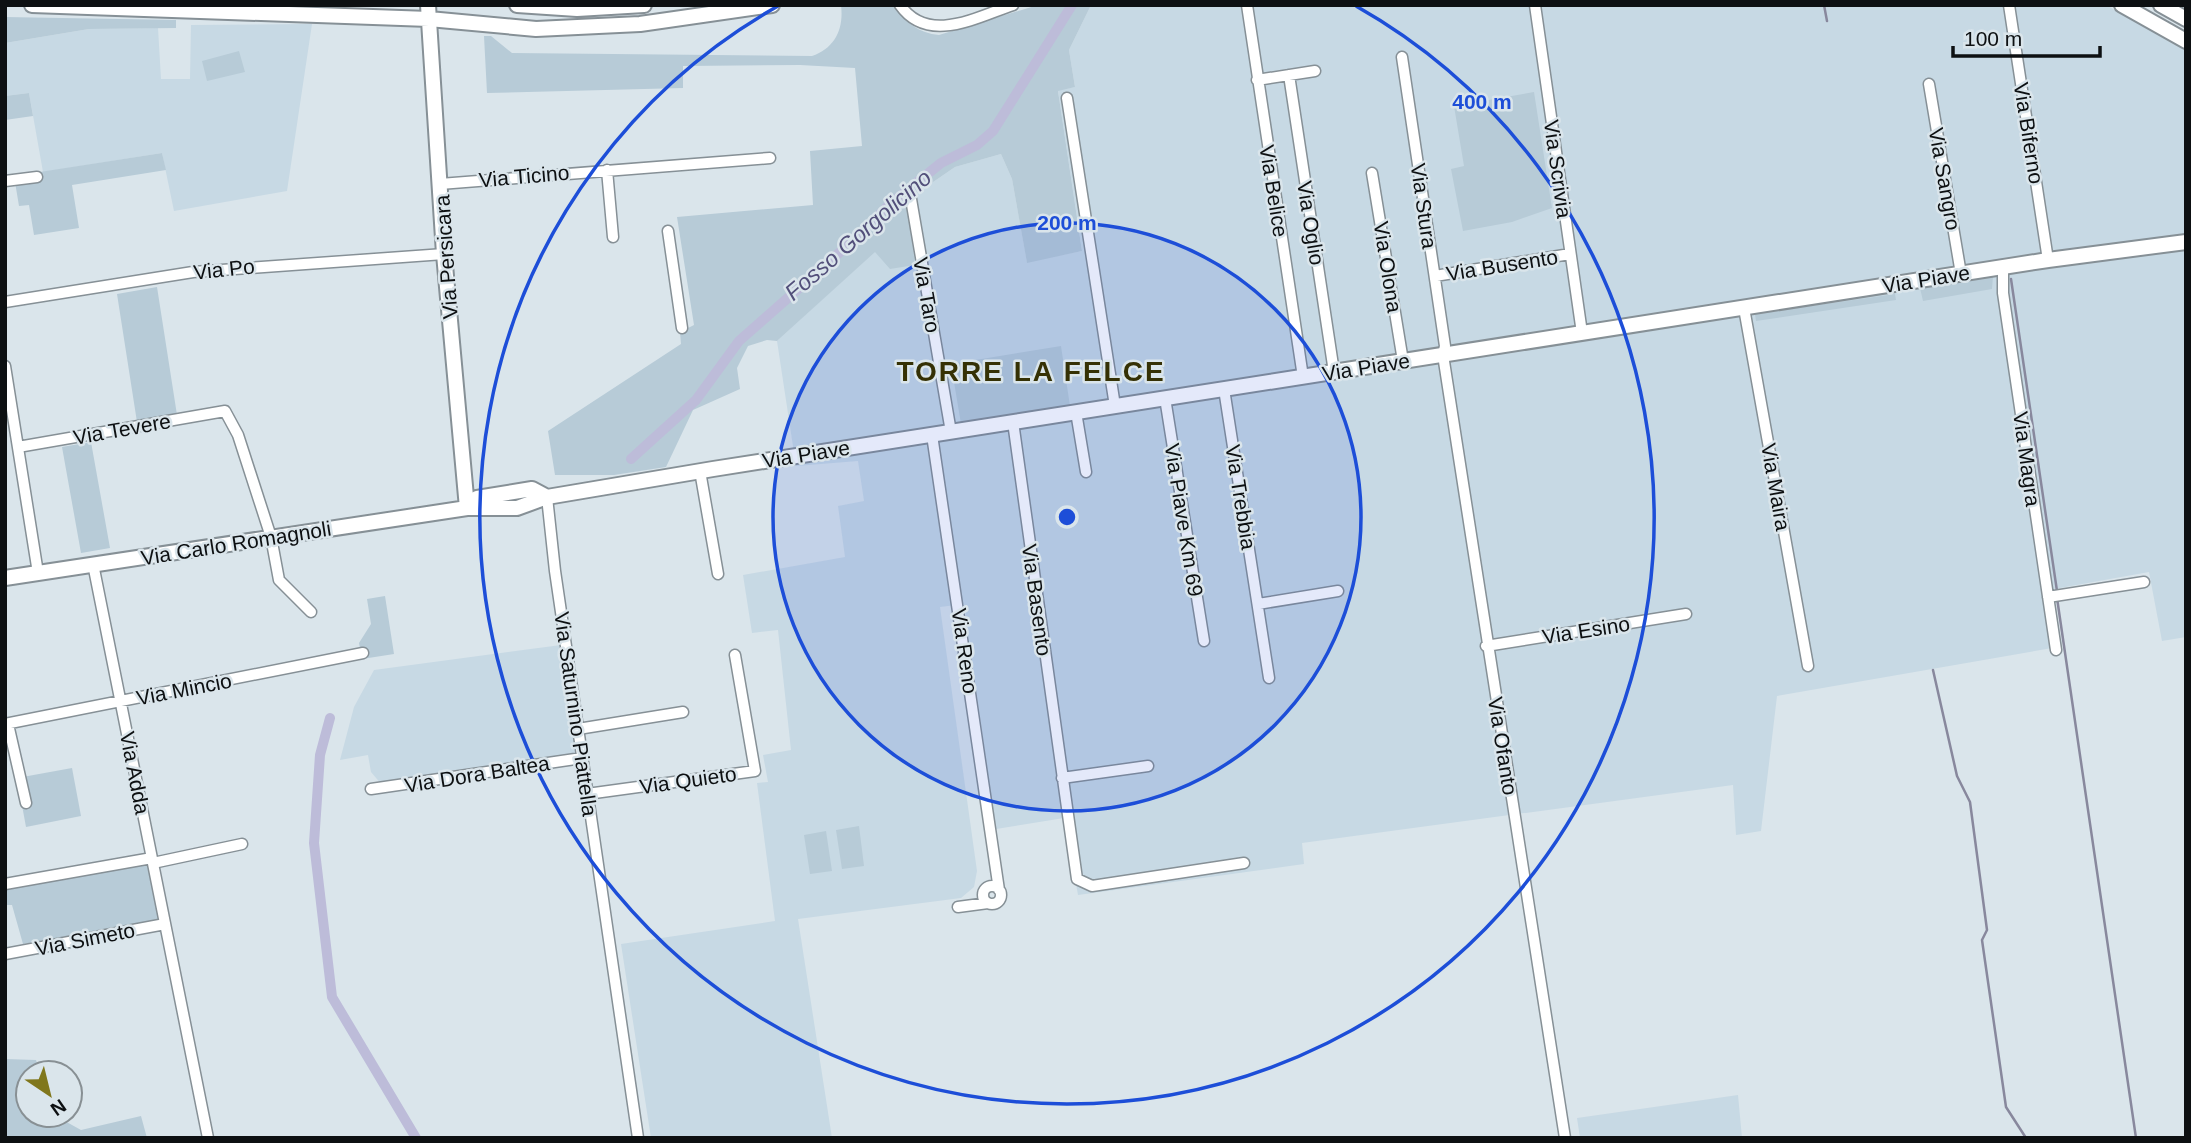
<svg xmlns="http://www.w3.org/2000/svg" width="2191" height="1143" font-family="Arial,sans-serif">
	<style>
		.built { fill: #c7d9e4 }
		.green { fill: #b7cbd7 }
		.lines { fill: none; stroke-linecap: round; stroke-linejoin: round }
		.stream { stroke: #88889d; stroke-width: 2.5 }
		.canal { stroke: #bdbcd9; stroke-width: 10 }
		.street-casing { stroke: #869096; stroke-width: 13 }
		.secondary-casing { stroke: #869096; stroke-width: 18 }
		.street { stroke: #fff; stroke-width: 10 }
		.secondary { stroke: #fff; stroke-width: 14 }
		.ring { fill: none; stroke: #1d4ed8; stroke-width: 3.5 }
		.labels { text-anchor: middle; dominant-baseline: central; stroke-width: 5; stroke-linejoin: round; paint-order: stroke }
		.street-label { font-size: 21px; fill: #0d1012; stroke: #dae5eb }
		.water-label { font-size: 23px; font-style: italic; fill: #524f7a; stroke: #dae5eb }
		.district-label { font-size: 28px; font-weight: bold; letter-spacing: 2px; fill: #353105; stroke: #dae5eb }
		.centre { fill: #1d4ed8; stroke: #dae5eb; stroke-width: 3.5 }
		.ring-label { font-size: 21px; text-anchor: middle; font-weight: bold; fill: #1d4ed8; stroke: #dae5eb; stroke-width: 5; stroke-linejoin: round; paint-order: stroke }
	</style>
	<rect width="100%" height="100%" fill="#dae5eb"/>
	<!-- built -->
	<path class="built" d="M 1091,5 L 2106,5 L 2186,50 L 2186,637 L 2162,641 L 2149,572 L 2043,591 L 2052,648 L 1777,696 L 1761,831 L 1736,835 L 1733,785 L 1302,843 L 1304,864 L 1078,895 L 1064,818 L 996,829 L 964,604 L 940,607 L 977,871 L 974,887 L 961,898 L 798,919 L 832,1138 L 651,1138 L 621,944 L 775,921 L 757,783 L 768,782 L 763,755 L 791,750 L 778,630 L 752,633 L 743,575 L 845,557 L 838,506 L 864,501 L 858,461 L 796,466 L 777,341 L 875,251 L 907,200 L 955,167 L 1001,154 L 1012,179 L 1027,262 L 1082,251 L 1058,90 L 1075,87 L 1069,50 Z
		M 312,24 L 287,191 L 174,211 L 162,153 L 43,172 L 29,93 L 5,96 L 5,43 L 89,29 L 158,28 L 161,79 L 190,79 L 191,25 Z
		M 561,645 L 577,765 L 388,792 L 371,772 L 368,755 L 340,760 L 354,707 L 374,670 Z
		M 1738,1095 L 1742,1138 L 1580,1138 L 1577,1118 Z"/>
	<!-- green -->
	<path class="green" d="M 841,5 L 896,5 C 905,23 919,33 939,35 L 1038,5 L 1091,5 L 1069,50 L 1075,87 L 1058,91 L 1082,251 L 1027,263 L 1012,179 L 1001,154 L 955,167 L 907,200 L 915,265 L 890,269 L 875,252 L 777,341 L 767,340 L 748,346 L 737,368 L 740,389 L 693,410 L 666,467 L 614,475 L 555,475 L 548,431 L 681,344 L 680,332 L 694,325 L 677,217 L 813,205 L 810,151 L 862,146 L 855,68 L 800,65 L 683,66 L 683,88 L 487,93 L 484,36 L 491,36 L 512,53 L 812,56 C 835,48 844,29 841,5 Z
		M 5,17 L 176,20 L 176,28 L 89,29 L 5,43 Z
		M 239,51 L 245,72 L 207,81 L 202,61 Z
		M 1534,92 L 1552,208 L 1512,222 L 1463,231 L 1451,169 L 1464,166 L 1454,106 Z
		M 29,93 L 33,116 L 5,120 L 5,96 Z
		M 162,153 L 166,170 L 72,185 L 79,228 L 34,235 L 29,205 L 19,206 L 14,176 Z
		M 1993,276 L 1992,289 L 1923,301 L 1920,288 Z
		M 157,287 L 177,415 L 137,422 L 117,294 Z
		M 1895,294 L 1896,300 L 1756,321 L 1755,314 Z
		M 1061,346 L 1070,406 L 961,424 L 951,364 Z
		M 91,442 L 110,548 L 81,553 L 62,447 Z
		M 385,596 L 394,654 L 362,659 L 359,643 L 371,624 L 367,599 Z
		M 72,768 L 81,816 L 26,827 L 17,778 Z
		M 859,826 L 864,866 L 842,869 L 836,830 Z
		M 826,831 L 832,871 L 810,874 L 804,835 Z
		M 150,861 L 161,919 L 23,944 L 12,905 L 5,905 L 5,889 Z
		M 5,1059 L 36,1060 L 40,1073 L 28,1073 L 28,1115 L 54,1115 L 81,1130 L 141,1116 L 147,1138 L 5,1138 Z"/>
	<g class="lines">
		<!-- stream -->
		<path class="stream" d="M 1824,5 L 1827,21
			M 2011,279 L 2057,591
			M 2057,598 L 2136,1138
			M 1933,670 L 1957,776 L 1970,802 L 1987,930 L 1982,940 L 2006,1107 L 2026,1138"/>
		<!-- canal -->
		<path class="canal" d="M 631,459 L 696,400 L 739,341 L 856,238 L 889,205 L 941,163 L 977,145 L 993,131 L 1072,5
			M 330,718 L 320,755 L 314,843 L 332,997 L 416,1138"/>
		<defs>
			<path id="street" d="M 900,5 C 928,45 977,17 1013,5
				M 1247,5 L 1303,377
				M 1535,5 L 1582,333
				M 2009,5 L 2048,260
				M 1402,57 L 1445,346 L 1443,355 L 1565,1138
				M 1289,75 L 1334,372
				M 1257,80 L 1315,71
				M 1929,84 L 1961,274
				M 1067,98 L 1115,406
				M 607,170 L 613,237
				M 1372,173 L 1403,361
				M 5,181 L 37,177
				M 440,184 L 770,158
				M 911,199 L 951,432
				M 668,231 L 682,328
				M 2003,267 L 2003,293 L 2056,650
				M 1435,276 L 1570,254
				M 5,302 L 193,272 L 444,254
				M 1744,308 L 1808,666
				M 5,366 L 38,573
				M 1224,389 L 1269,678
				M 1165,398 L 1204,641
				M 1076,412 L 1086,472
				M 1013,422 L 1077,879 L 1092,886 L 1244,863
				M 932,435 L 999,890
				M 18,447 L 225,411 L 238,435 L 271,537 L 279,580 L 311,612
				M 700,471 L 718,574
				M 547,497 L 555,571 L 638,1138
				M 93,564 L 208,1138
				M 2048,597 L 2144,582
				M 1258,604 L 1338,591
				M 1486,646 L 1686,614
				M 5,724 L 363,653
				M 8,724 L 26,803
				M 578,729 L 683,712
				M 1062,778 L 1148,766
				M 371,789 L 582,758
				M 587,794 L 755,771 L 735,655
				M 153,863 L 242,844
				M 5,884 L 152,858
				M983 895a9 9 0 1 1 18 0a9 9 0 1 1-18 0Z
				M 958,907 L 988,903
				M 5,954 L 165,924"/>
			<path id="secondary" d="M 32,5 L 429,19 L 536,29 L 640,24 L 772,5
				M 428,5 L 444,254 L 467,508
				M 517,5 L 577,9 L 644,5
				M 2122,5 L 2186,41
				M 2161,5 L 2186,19
				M 467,508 L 477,498 L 532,489 L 547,497
				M 5,578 L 467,508 L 517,508 L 547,497 L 713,469 L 2048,260 L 2186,242"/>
		</defs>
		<!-- street casing -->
		<use href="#street" class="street-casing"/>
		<!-- secondary casing -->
		<use href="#secondary" class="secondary-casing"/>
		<!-- street -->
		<use href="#street" class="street"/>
		<!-- secondary -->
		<use href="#secondary" class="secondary"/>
	</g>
	<!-- distance rings -->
	<circle cx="1067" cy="517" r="294" fill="#1d4ed8" fill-opacity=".12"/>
	<g class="ring">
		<circle cx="1067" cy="517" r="294"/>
		<path d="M1356 6A587 587 0 1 1 778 6"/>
	</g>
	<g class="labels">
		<!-- street labels -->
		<g class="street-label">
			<text transform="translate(2029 133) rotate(81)">Via Biferno</text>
			<text transform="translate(1558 169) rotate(82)">Via Scrivia</text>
			<text transform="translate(524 176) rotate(-5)">Via Ticino</text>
			<text transform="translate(1945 179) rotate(80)">Via Sangro</text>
			<text transform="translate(1274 191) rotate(81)">Via Belice</text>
			<text transform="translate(1424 206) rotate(82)">Via Stura</text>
			<text transform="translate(1311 223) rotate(81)">Via Oglio</text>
			<text transform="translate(446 257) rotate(-94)">Via Persicara</text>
			<text transform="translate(1502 265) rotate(-9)">Via Busento</text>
			<text transform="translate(1388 267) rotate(81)">Via Olona</text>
			<text transform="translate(224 269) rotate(-6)">Via Po</text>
			<text transform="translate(1926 279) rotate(-9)">Via Piave</text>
			<text transform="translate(927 295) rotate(80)">Via Taro</text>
			<text transform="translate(1366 367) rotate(-9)">Via Piave</text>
			<text transform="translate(122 429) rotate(-10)">Via Tevere</text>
			<text transform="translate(806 454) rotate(-9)">Via Piave</text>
			<text transform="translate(2027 459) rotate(82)">Via Magra</text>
			<text transform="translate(1776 487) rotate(80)">Via Maira</text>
			<text transform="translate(1241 497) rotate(81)">Via Trebbia</text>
			<text transform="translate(1184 520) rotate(81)">Via Piave Km 69</text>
			<text transform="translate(236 543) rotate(-9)">Via Carlo Romagnoli</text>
			<text transform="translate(1037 600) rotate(82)">Via Basento</text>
			<text transform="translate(1586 630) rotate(-9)">Via Esino</text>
			<text transform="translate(965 651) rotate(82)">Via Reno</text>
			<text transform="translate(184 689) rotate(-11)">Via Mincio</text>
			<text transform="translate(576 714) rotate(82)">Via Saturnino Piattella</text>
			<text transform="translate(1503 746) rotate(81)">Via Ofanto</text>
			<text transform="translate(135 773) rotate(79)">Via Adda</text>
			<text transform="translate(477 774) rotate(-9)">Via Dora Baltea</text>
			<text transform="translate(688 780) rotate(-8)">Via Quieto</text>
			<text transform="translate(85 939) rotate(-11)">Via Simeto</text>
		</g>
		<!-- water labels -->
		<g class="water-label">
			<text transform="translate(858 235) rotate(-41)">Fosso Gorgolicino</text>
		</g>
		<!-- district labels -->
		<g class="district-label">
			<text x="1031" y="371">TORRE LA FELCE</text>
		</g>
	</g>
	<circle cx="1067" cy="517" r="10" class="centre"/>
	<g class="ring-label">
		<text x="1482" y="109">400 m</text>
		<text x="1067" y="230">200 m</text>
	</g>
	<!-- border -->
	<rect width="2191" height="1143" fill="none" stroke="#0d1012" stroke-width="14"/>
	<!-- north arrow -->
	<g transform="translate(49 1094) rotate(145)"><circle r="33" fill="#dae5eb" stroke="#889094" stroke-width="2"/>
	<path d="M0-5L12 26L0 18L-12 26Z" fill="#80771c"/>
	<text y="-10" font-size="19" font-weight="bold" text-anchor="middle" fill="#0d1012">N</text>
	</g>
	<!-- scale -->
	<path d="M1953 46v10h147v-10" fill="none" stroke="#0d1012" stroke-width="3.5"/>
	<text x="1964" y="46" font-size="21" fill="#0d1012" stroke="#dae5eb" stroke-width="5" paint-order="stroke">100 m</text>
</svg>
